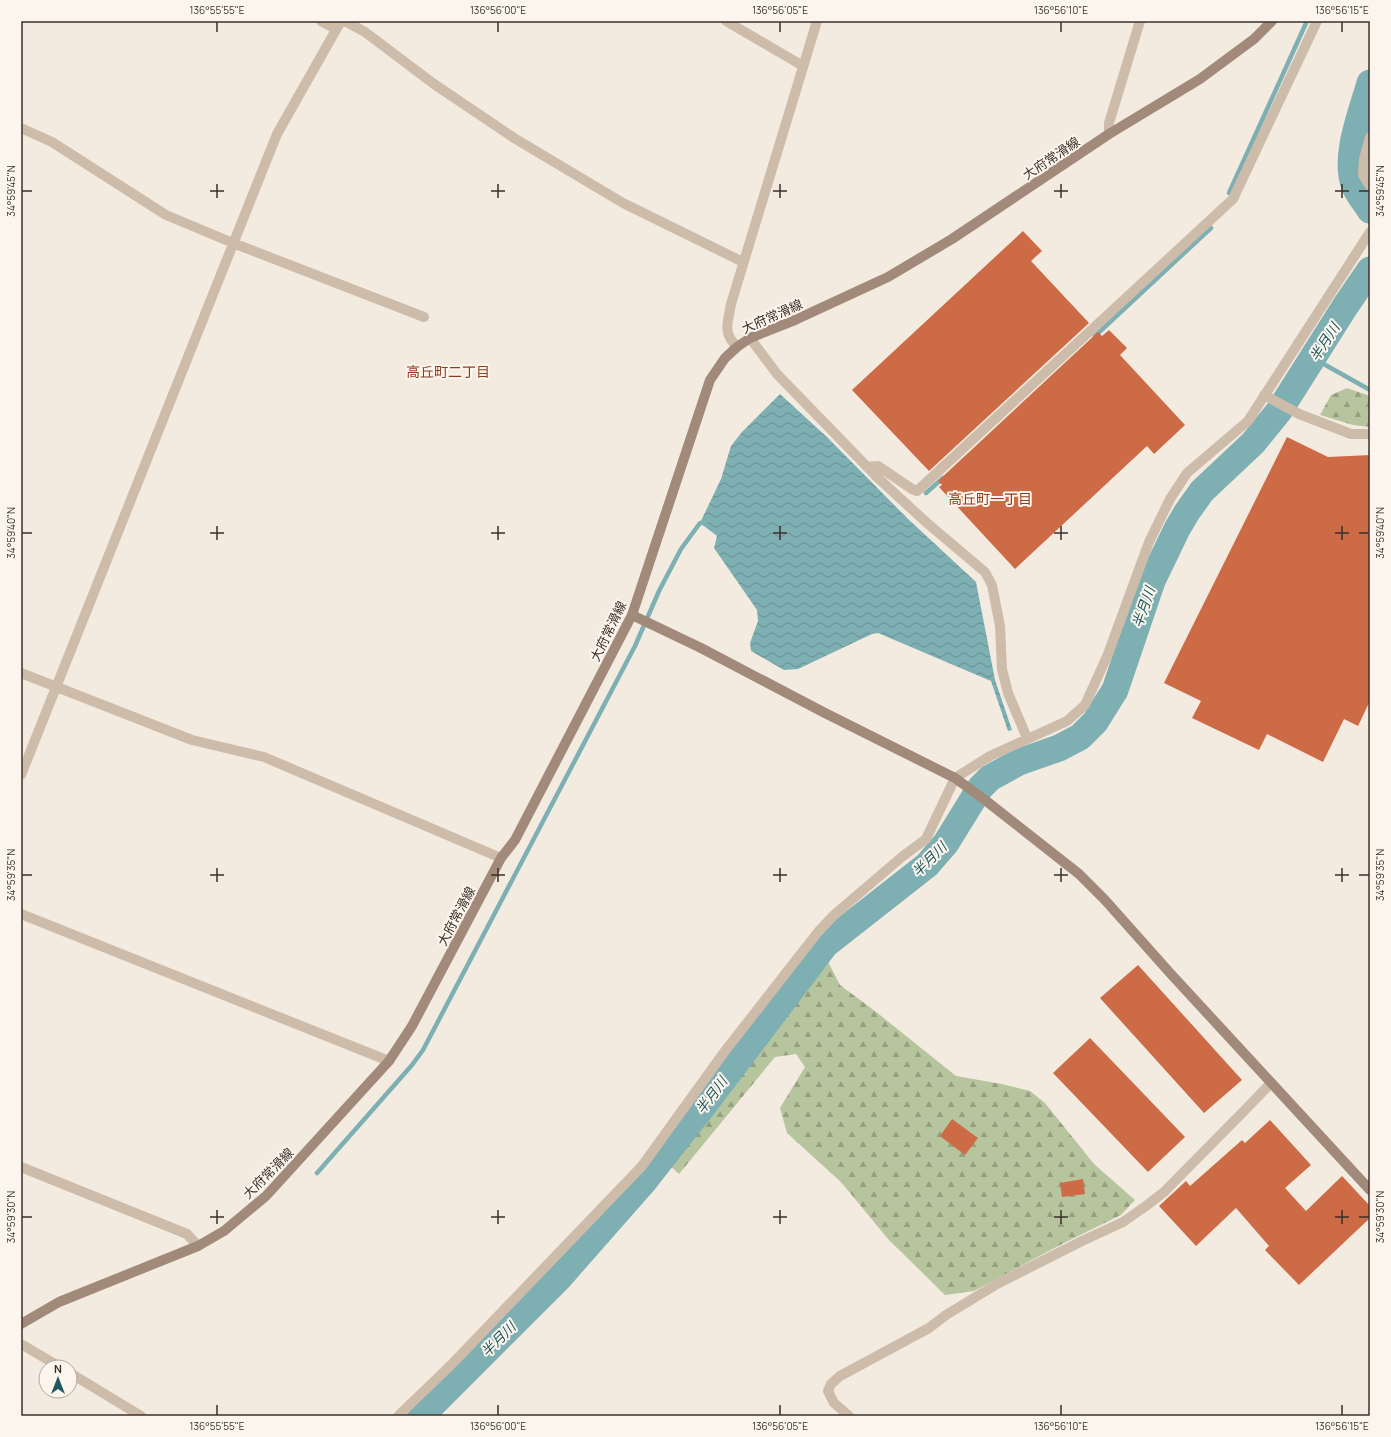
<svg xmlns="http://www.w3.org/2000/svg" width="1391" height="1437" font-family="Manrope,'Noto Sans JP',sans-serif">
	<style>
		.forest { fill: url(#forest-firs) }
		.water { fill: url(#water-waves) }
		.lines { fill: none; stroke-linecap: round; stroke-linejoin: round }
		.stream { stroke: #7dafb3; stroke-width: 4.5 }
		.river { stroke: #7dafb3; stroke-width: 27 }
		.building { fill: #cc6b46 }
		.street { stroke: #cebcaa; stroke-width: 10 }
		.secondary { stroke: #a28a7b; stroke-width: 10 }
		.ticks { fill: none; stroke: #3b302a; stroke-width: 1.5 }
		.labels { text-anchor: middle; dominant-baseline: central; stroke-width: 4; stroke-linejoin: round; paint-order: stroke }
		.street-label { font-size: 13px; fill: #3b302a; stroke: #fbf5ed }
		.water-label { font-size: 14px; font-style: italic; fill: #1d595f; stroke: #fbf5ed }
		.neighbourhood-label { font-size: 14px; fill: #8f3d1e; stroke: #fbf5ed }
		.neatline { fill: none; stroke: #3b302a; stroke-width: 1.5 }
		.ticks-label { font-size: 10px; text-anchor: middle; fill: #3b302a }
	</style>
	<defs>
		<pattern id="forest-firs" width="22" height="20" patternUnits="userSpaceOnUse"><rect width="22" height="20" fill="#b7c59e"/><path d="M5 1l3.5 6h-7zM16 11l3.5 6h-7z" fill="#96a081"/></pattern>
		<pattern id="water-waves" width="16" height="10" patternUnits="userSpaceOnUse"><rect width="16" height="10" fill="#7dafb3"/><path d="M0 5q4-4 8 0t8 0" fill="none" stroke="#688f92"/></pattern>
	</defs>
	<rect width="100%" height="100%" fill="#f4ebe0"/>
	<!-- forest -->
	<path class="forest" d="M 1347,388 L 1370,396 L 1370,427 L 1353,425 L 1320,415 L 1331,395 Z
		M 823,952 L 840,985 L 875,1011 L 956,1076 L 1002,1084 L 1030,1091 L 1045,1103 L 1094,1164 L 1135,1200 L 1121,1215 L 1064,1243 L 974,1291 L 945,1295 L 888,1239 L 841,1182 L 787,1133 L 780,1108 L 805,1067 L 796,1054 L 775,1057 L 679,1174 L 668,1164 Z"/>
	<!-- water -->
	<path class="water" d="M 780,394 L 828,438 L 907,518 L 976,582 L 995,680 L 1012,730 L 1008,731 L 991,681 L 878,633 L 872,634 L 798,669 L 784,670 L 751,651 L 750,643 L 758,621 L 757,610 L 714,548 L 717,536 L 700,523 L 721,479 L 731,446 L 742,432 Z"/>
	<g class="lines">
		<!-- stream -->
		<path class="stream" d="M 1229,193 L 1307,21
			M 1095,336 L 1211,228
			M 1313,358 L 1370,390
			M 926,493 L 943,478
			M 317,1173 L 412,1065 L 423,1050 L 635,646 L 659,591 L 681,549 L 700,523 L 706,523"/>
		<!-- river -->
		<path class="river" d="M 1370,83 C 1362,112 1344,155 1354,184 C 1357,193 1365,202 1370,210
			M 421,1416 L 558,1279 L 645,1180 L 707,1101 L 825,945 L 927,865 L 946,843 L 980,788 L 990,778 L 1019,762 L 1059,748 L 1080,737 L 1095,722 L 1115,690 L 1152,581 L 1177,529 L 1187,512 L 1202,491 L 1253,443 L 1279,411 L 1346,305 L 1370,270"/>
	</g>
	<!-- building -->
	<path class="building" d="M 1023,231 L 1042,251 L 1031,261 L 1089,323 L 929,471 L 852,390 Z
		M 1109,330 L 1127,348 L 1120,355 L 1185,425 L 1154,454 L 1147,446 L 1015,569 L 939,487 L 942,485 L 938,481 L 1098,332 L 1102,336 Z
		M 1287,437 L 1328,457 L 1370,455 L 1370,701 L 1358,726 L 1344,719 L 1323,762 L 1267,734 L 1259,750 L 1192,718 L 1201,701 L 1164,683 Z
		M 1138,965 L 1242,1080 L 1204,1113 L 1100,998 Z
		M 1090,1038 L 1185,1137 L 1148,1172 L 1053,1073 Z
		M 952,1119 L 978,1138 L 965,1155 L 940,1136 Z
		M 1270,1120 L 1311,1165 L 1285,1188 L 1306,1211 L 1342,1176 L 1370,1206 L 1370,1218 L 1299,1285 L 1265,1250 L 1269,1246 L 1236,1208 L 1196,1246 L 1159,1206 L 1186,1181 L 1190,1186 L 1242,1140 L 1245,1143 Z
		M 1083,1179 L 1085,1194 L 1062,1197 L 1060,1183 Z"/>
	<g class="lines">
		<!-- street -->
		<path class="street" d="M 321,21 L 336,29
			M 345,21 L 365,32 L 434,84 L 514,138 L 623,203 L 743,262
			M 726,21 L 803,66
			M 21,128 L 52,142 L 166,215 L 233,243 L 424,317
			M 1109,134 L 1109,123 L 1140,21
			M 1370,137 L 1364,159 L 1363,175 L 1370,186
			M 750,338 L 777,374 L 878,478 L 927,523 L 985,572 L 992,585 L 1000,626 L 1002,669 L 1008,693 L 1027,738
			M 737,347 C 722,332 728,323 731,304 L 817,21
			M 1264,395 L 1299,414 L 1351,434 L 1370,434
			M 867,467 L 878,466 L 912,489 L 917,491 L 1233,199 L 1317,21
			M 21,673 L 192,740 L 264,757 L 501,858
			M 21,775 L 277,134 L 341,21
			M 21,914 L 389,1061
			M 21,1167 L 187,1234 L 198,1246
			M 21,1344 L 60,1367
			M 70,1373 L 141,1416
			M 398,1416 L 452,1364 L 642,1166 L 725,1051 L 818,932 L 834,915 L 903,856 L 926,839 L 955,778 L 990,756 L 1067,721 L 1085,705 L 1108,654 L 1149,542 L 1170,499 L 1187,473 L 1248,421 L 1370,232
			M 849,1416 L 834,1403 L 828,1391 L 831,1384 L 840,1376 L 929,1328 L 946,1315 L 997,1284 L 1082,1241 L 1123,1222 L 1146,1206 L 1164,1192 L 1243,1112 L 1271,1083"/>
		<!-- secondary -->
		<path class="secondary" d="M 632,615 L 701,648 L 823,712 L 955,778 L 985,800 L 1079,874 L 1105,900 L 1170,973 L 1370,1190
			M 21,1324 L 59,1302 L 198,1246 L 224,1231 L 266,1196 L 389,1061 L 412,1026 L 501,858 L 515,840 L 632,615 L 710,380 L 725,358 L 737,347 L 750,338 L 795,320 L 888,277 L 952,239 L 1109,134 L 1200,79 L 1254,39 L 1272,21"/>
	</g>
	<!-- ticks -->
	<path class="ticks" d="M 217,22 L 217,32M 498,22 L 498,32M 780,22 L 780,32M 1061,22 L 1061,32M 1342,22 L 1342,32M 217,184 L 217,198M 498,184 L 498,198M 780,184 L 780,198M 1061,184 L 1061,198M 1342,184 L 1342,198M 22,191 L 32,191M 210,191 L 224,191M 491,191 L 505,191M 773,191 L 787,191M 1054,191 L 1068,191M 1335,191 L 1349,191M 1359,191 L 1369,191M 217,526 L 217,540M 498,526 L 498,540M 780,526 L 780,540M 1061,526 L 1061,540M 1342,526 L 1342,540M 22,533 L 32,533M 210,533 L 224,533M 491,533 L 505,533M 773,533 L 787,533M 1054,533 L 1068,533M 1335,533 L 1349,533M 1359,533 L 1369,533M 217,868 L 217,882M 498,868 L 498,882M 780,868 L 780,882M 1061,868 L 1061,882M 1342,868 L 1342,882M 22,875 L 32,875M 210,875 L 224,875M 491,875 L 505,875M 773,875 L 787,875M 1054,875 L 1068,875M 1335,875 L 1349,875M 1359,875 L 1369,875M 217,1210 L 217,1224M 498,1210 L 498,1224M 780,1210 L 780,1224M 1061,1210 L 1061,1224M 1342,1210 L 1342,1224M 22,1217 L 32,1217M 210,1217 L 224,1217M 491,1217 L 505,1217M 773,1217 L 787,1217M 1054,1217 L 1068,1217M 1335,1217 L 1349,1217M 1359,1217 L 1369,1217M 217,1405 L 217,1415M 498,1405 L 498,1415M 780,1405 L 780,1415M 1061,1405 L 1061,1415M 1342,1405 L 1342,1415"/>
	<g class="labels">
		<!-- street labels -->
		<g class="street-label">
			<text transform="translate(1051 158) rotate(-34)">大府常滑線</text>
			<text transform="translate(772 316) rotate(-24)">大府常滑線</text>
			<text transform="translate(608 631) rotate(-64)">大府常滑線</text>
			<text transform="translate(456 916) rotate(-62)">大府常滑線</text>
			<text transform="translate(268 1173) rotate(-45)">大府常滑線</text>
		</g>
		<!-- water labels -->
		<g class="water-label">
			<text transform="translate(1324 342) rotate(-57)">半月川</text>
			<text transform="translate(1143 607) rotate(-71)">半月川</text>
			<text transform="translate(929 859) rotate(-45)">半月川</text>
			<text transform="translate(711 1095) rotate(-53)">半月川</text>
			<text transform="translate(498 1339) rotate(-45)">半月川</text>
		</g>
		<!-- neighbourhood labels -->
		<g class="neighbourhood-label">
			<text x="448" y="371">高丘町二丁目</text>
			<text x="990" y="498">高丘町一丁目</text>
		</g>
	</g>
	<!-- border -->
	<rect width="1391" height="1437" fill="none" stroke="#fbf5ed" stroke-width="44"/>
	<!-- north arrow -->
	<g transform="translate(58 1379)"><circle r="19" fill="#fbf5ed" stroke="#aea69f"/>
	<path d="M0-3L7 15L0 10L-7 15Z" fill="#1d595f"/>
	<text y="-6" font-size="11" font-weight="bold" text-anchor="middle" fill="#3b302a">N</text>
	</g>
	<rect x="22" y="22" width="1347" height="1393" class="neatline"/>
	<g class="ticks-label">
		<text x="217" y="14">136°55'55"E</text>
		<text x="498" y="14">136°56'00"E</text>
		<text x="780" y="14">136°56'05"E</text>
		<text x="1061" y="14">136°56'10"E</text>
		<text x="1342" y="14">136°56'15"E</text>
		<text transform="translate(11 191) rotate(-90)" y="4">34°59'45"N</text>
		<text transform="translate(1380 191) rotate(-90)" y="4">34°59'45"N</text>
		<text transform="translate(11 533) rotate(-90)" y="4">34°59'40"N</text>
		<text transform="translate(1380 533) rotate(-90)" y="4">34°59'40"N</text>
		<text transform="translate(11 875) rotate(-90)" y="4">34°59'35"N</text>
		<text transform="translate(1380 875) rotate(-90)" y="4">34°59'35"N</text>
		<text transform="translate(11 1217) rotate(-90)" y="4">34°59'30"N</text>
		<text transform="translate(1380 1217) rotate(-90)" y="4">34°59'30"N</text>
		<text x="217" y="1430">136°55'55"E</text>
		<text x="498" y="1430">136°56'00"E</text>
		<text x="780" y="1430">136°56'05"E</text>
		<text x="1061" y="1430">136°56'10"E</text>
		<text x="1342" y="1430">136°56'15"E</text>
	</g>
</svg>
